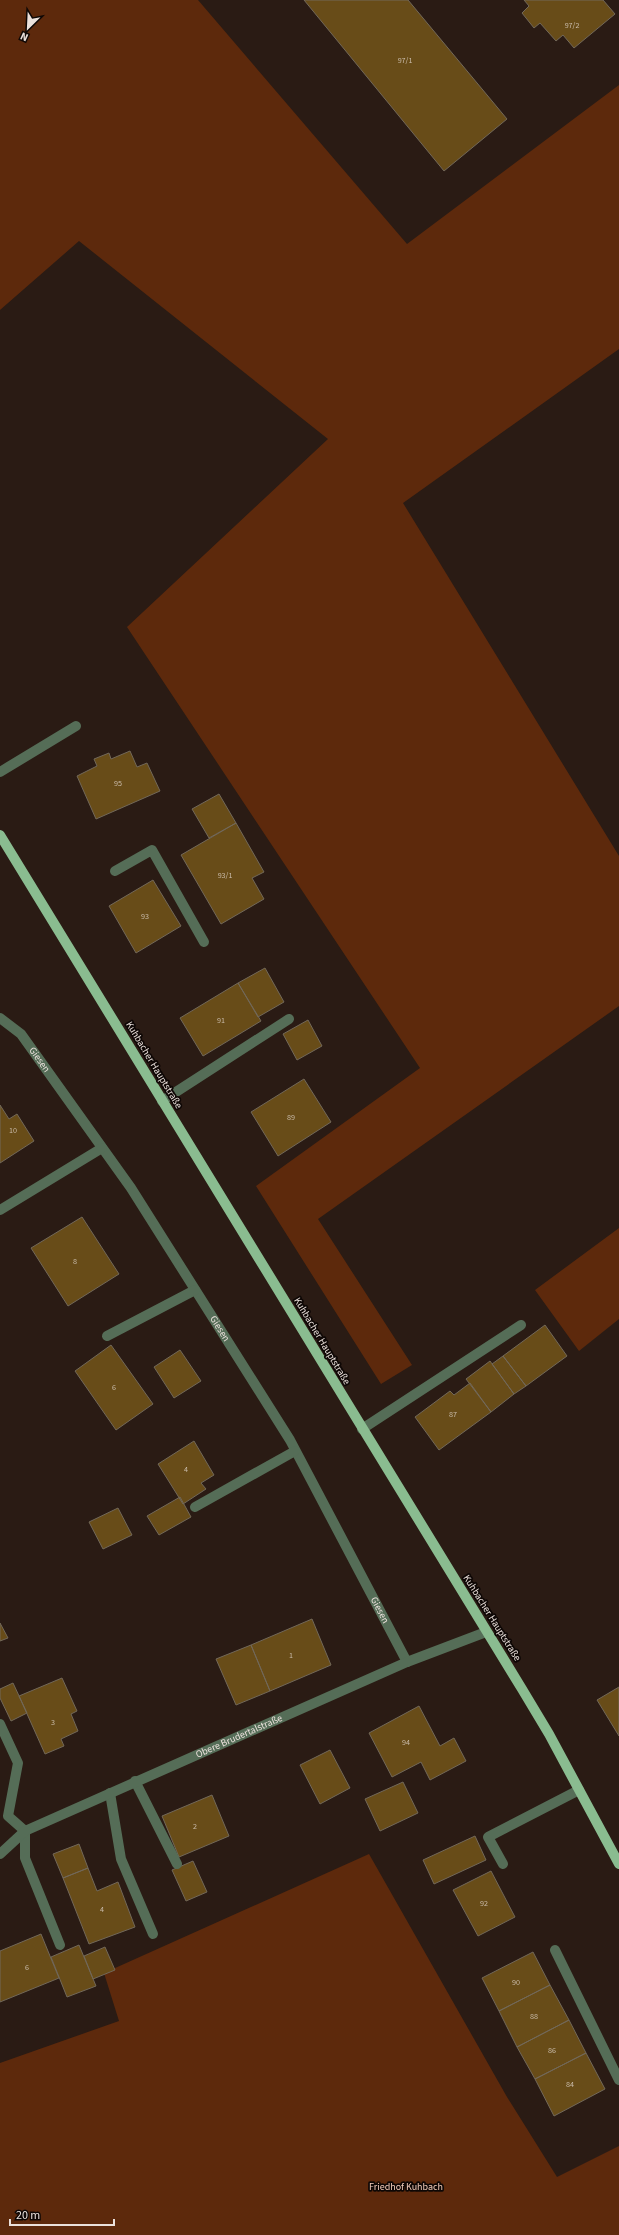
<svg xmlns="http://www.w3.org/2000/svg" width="619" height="2235" font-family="'Source Sans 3',sans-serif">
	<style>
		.green { fill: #5d290c }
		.building { fill: #684c18; stroke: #726859 }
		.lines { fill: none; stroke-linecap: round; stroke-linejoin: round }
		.minor { stroke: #556d57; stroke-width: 10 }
		.major { stroke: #8abc90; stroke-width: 10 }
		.labels { text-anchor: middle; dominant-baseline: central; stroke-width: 3.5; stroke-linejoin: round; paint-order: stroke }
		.number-label { font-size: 8px; fill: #cabcab }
		.street-label { font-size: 10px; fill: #ebe1dc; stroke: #0e0705 }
		.park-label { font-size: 10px; fill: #f5cebc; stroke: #0e0705 }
	</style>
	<rect width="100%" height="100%" fill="#2a1b14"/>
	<!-- green -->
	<path class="green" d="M 0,0 L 198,0 L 407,244 L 619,85 L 619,349 L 403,503 L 619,856 L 619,1006 L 318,1219 L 412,1365 L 381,1384 L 256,1186 L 420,1068 L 127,627 L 328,439 L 79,241 L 0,310 Z
		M 619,1228 L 619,1319 L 579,1351 L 535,1290 Z
		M 369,1854 L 507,2097 L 557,2177 L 619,2146 L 619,2235 L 0,2235 L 0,2063 L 119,2021 L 104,1973 Z"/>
	<!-- building -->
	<path class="building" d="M 304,0 L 408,0 L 507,119 L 444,171 Z
		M 524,0 L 603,0 L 615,14 L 574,48 L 563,35 L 556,41 L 540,23 L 534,28 L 522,13 L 529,6 Z
		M 130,751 L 137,767 L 147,763 L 160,791 L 96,819 L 77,776 L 97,766 L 94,759 L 109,753 L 111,759 Z
		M 219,794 L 236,823 L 209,838 L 192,809 Z
		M 236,823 L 264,872 L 252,878 L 264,899 L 221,924 L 181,855 Z
		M 153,880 L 181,926 L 136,953 L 109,906 Z
		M 265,968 L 284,1002 L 258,1017 L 238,983 Z
		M 238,983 L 261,1021 L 203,1056 L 180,1018 Z
		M 308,1020 L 322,1046 L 297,1060 L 283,1034 Z
		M 304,1079 L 331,1122 L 278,1156 L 251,1112 Z
		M 0,1105 L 9,1119 L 17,1114 L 34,1141 L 0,1163 Z
		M 82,1217 L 119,1274 L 68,1306 L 31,1248 Z
		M 545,1325 L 567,1356 L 526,1386 L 503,1356 Z
		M 111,1345 L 153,1404 L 116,1430 L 75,1371 Z
		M 180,1350 L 201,1381 L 174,1398 L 154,1367 Z
		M 503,1356 L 526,1386 L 514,1394 L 492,1364 Z
		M 490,1361 L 514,1394 L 491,1412 L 466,1379 Z
		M 470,1383 L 491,1412 L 439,1450 L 415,1417 L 450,1391 L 454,1395 Z
		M 194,1441 L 214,1475 L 201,1483 L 206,1489 L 183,1504 L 158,1464 Z
		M 180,1497 L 191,1517 L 159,1535 L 147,1516 Z
		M 118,1508 L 132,1535 L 103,1549 L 89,1522 Z
		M 312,1619 L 331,1665 L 270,1691 L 251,1645 Z
		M 0,1623 L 8,1638 L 0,1641 Z
		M 251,1645 L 270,1691 L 236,1705 L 216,1659 Z
		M 62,1678 L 77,1711 L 71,1714 L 78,1731 L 61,1739 L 64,1746 L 45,1754 L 19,1696 Z
		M 13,1683 L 27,1713 L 11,1721 L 0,1698 L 0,1689 Z
		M 619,1687 L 619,1736 L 597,1700 Z
		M 419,1706 L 440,1746 L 454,1738 L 466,1761 L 430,1780 L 421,1762 L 392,1777 L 369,1733 Z
		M 330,1750 L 350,1788 L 320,1804 L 300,1765 Z
		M 403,1782 L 418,1813 L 380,1831 L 365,1799 Z
		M 212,1795 L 229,1836 L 179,1857 L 162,1816 Z
		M 475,1836 L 486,1860 L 434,1884 L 423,1860 Z
		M 79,1844 L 88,1868 L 63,1878 L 53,1854 Z
		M 193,1861 L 207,1892 L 186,1901 L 172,1870 Z
		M 88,1868 L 97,1891 L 118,1882 L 135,1927 L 89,1944 L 63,1878 Z
		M 491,1871 L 515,1917 L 478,1936 L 453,1890 Z
		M 41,1934 L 59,1978 L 0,2002 L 0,1951 Z
		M 79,1945 L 96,1986 L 67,1997 L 51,1957 Z
		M 105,1947 L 115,1970 L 93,1979 L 84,1956 Z
		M 533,1952 L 550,1985 L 499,2011 L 482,1978 Z
		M 550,1985 L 569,2020 L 517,2047 L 499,2011 Z
		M 569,2020 L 586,2053 L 535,2079 L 517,2047 Z
		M 586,2053 L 605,2089 L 554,2116 L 535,2079 Z"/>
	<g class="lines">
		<!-- minor -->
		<g class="minor">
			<path d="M 0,772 L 76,726"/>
			<path d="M 115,871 L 152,850 L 204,942"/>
			<path id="s1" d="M 0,1018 L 21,1034 L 131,1188 L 290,1440 L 407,1662"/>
			<path d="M 162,1101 L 289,1019"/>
			<path d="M 0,1210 L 102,1148"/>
			<path d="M 107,1336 L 195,1290"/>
			<path d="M 362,1429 L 521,1325"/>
			<path d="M 195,1507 L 295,1451"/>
			<path d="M 0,1724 L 18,1763 L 8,1816 L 25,1831 L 25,1858 L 60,1945"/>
			<path d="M 135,1781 L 177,1864"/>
			<path d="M 110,1793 L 121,1859 L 153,1934"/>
			<path id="s2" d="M 0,1854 L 25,1831 L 407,1662 L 486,1632"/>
			<path d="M 503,1864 L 488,1837 L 579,1790"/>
			<path d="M 555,1950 L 619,2080"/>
		</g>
		<!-- major -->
		<path class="major" d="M 0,835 L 522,1689 L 549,1734 L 619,1864"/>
	</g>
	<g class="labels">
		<!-- number labels -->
		<g class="number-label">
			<text x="572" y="25">97/2</text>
			<text x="405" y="60">97/1</text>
			<text x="118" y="783">95</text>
			<text x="225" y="875">93/1</text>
			<text x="145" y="916">93</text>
			<text x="221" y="1020">91</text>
			<text x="291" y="1117">89</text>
			<text x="13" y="1130">10</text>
			<text x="75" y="1261">8</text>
			<text x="114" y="1387">6</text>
			<text x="453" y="1414">87</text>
			<text x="186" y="1469">4</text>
			<text x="291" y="1655">1</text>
			<text x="53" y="1722">3</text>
			<text x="406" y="1742">94</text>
			<text x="195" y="1826">2</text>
			<text x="484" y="1903">92</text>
			<text x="102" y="1909">4</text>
			<text x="27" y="1967">6</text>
			<text x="516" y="1982">90</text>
			<text x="534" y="2016">88</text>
			<text x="552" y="2050">86</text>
			<text x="570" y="2084">84</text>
		</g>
		<!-- street labels -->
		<g class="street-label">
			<text stroke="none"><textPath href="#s1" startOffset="58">Giesen</textPath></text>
			<text transform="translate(154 1065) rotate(59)">Kuhbacher Hauptstraße</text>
			<text stroke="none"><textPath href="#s1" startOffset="382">Giesen</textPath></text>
			<text transform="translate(322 1341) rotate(59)">Kuhbacher Hauptstraße</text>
			<text stroke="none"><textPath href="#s1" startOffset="706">Giesen</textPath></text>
			<text transform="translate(492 1618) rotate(58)">Kuhbacher Hauptstraße</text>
			<text stroke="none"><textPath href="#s2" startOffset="268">Obere Brudertalstraße</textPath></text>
		</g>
		<!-- park labels -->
		<g class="park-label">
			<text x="406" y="2187">Friedhof Kuhbach</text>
		</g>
	</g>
	<!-- north arrow -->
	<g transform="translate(28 28) rotate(204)" stroke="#0e0705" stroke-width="3" paint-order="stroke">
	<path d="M0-3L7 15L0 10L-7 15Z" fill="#ebe1dc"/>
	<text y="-6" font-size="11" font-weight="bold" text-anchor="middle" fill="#ebe1dc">N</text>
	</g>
	<!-- scale -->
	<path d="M10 2219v6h104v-6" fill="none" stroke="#ebe1dc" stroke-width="2"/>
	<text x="16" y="2219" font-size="12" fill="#ebe1dc" stroke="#0e0705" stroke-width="3" paint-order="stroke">20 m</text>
</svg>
